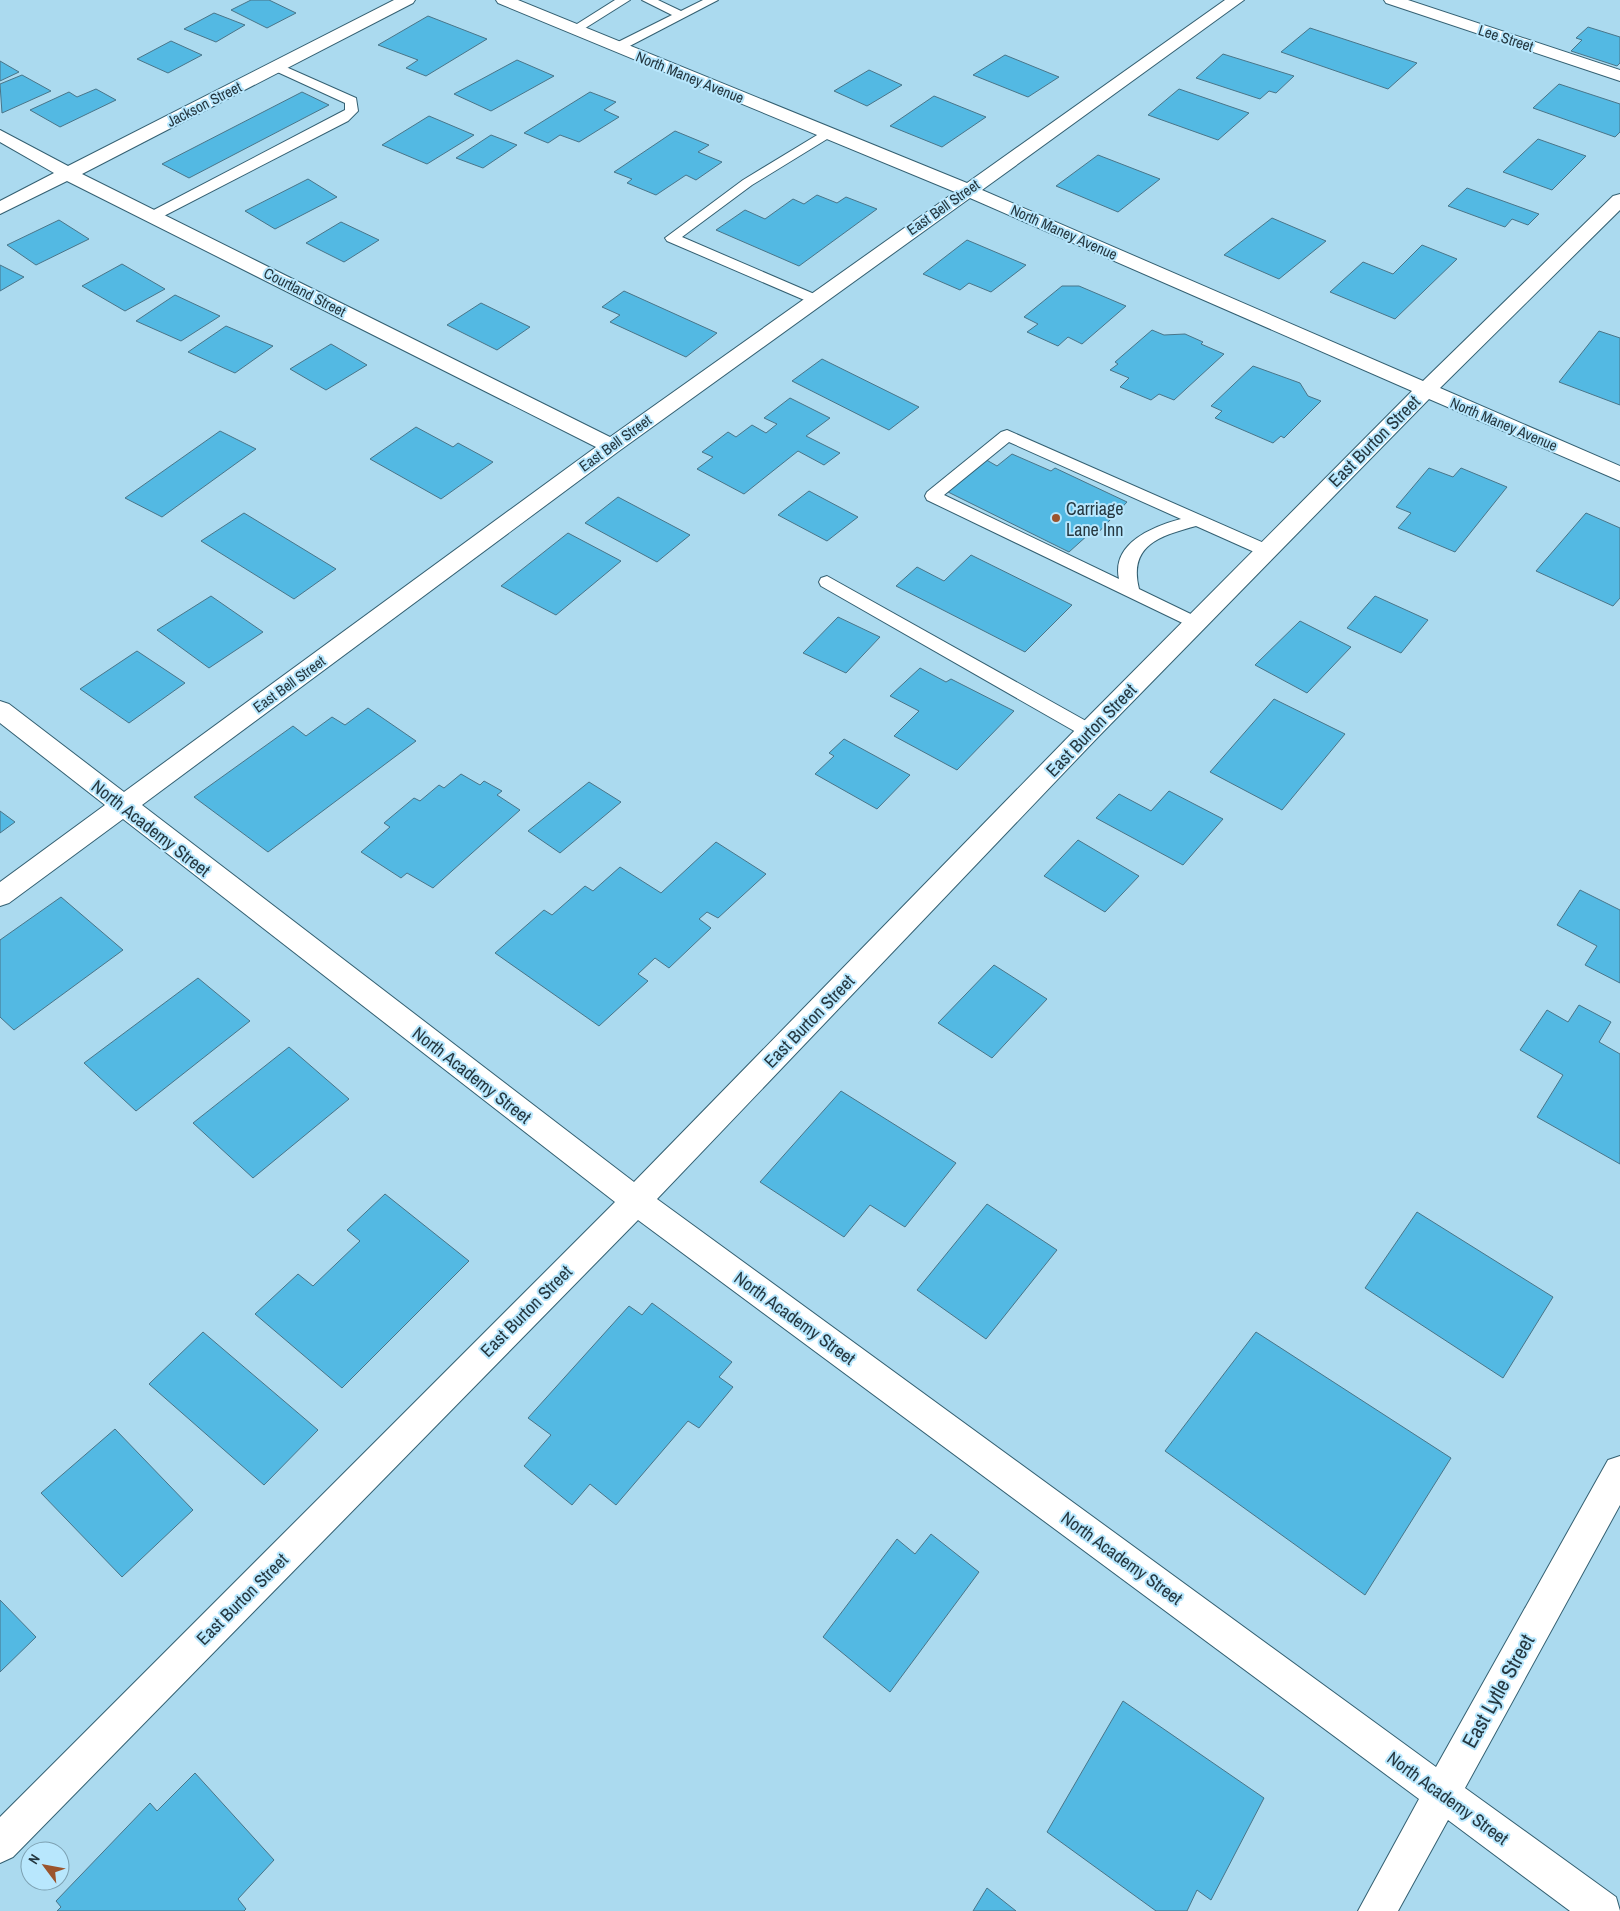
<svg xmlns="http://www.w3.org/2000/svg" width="1620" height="1911" font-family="'Archivo Narrow',sans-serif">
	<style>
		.building { fill: #53b9e3; stroke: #497589 }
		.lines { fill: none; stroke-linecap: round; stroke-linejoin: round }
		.lane-casing { stroke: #346072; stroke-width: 2 }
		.street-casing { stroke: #346072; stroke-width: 2 }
		.lane { fill: #fff; fill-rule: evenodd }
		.street { fill: #fff; fill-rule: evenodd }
		.poi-dot { fill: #9b542d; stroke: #b8e7fd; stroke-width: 2 }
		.labels { text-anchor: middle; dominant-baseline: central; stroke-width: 4; stroke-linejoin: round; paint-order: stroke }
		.far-street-label { font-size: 15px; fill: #253841; stroke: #b8e7fd }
		.street-label { font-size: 18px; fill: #253841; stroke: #b8e7fd }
		.poi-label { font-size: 18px; fill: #253841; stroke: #b8e7fd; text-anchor: start }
		.near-street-label { font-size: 21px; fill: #253841; stroke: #b8e7fd }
	</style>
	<rect width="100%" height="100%" fill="#abdaef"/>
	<!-- building -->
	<path class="building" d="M 251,0 L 269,0 L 296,13 L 267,28 L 231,10 Z
		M 214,13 L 245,25 L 216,42 L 184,29 Z
		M 428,16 L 487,39 L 426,76 L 406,68 L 418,60 L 378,45 Z
		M 1588,27 L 1620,37 L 1620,63 L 1617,66 L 1571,51 L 1582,40 L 1576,38 Z
		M 1310,28 L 1417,63 L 1388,89 L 1281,52 Z
		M 171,41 L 202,55 L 168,73 L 137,59 Z
		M 1223,54 L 1294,76 L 1276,93 L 1269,91 L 1260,99 L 1196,78 Z
		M 1005,55 L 1059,77 L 1028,97 L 973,75 Z
		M 517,60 L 554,76 L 491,111 L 454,94 Z
		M 0,61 L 19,72 L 0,81 Z
		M 869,70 L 902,85 L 867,106 L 834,91 Z
		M 22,75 L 51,91 L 2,113 L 0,84 Z
		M 1559,84 L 1620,104 L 1620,132 L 1615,137 L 1533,108 Z
		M 96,89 L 116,100 L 60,127 L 30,110 L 69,92 L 77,97 Z
		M 1179,89 L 1249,113 L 1218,140 L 1148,115 Z
		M 302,92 L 329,105 L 189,178 L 162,164 Z
		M 590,92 L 616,102 L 604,110 L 619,117 L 579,142 L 560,135 L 548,143 L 524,133 Z
		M 934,96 L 986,117 L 942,147 L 890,126 Z
		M 429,116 L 474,135 L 427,164 L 382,145 Z
		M 675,131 L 709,145 L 698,152 L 722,162 L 696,180 L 686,175 L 656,195 L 627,183 L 632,179 L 614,172 Z
		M 491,135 L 517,145 L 483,168 L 456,158 Z
		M 1538,139 L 1586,156 L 1552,190 L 1503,172 Z
		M 1098,155 L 1160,179 L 1118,212 L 1056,186 Z
		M 308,179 L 337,197 L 275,229 L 245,211 Z
		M 1467,188 L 1539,214 L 1528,225 L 1512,219 L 1505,227 L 1448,206 Z
		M 817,195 L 837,203 L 846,197 L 877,209 L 799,266 L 716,230 L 745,210 L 765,219 L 793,199 L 804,204 Z
		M 1272,218 L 1326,241 L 1279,279 L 1224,255 Z
		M 59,220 L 89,239 L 36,265 L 7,245 Z
		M 341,222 L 379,240 L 344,262 L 306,243 Z
		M 967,240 L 1026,265 L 991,292 L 969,283 L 960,290 L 923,274 Z
		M 1422,245 L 1457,259 L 1395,319 L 1330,292 L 1363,262 L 1393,274 Z
		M 122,264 L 165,289 L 125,311 L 82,286 Z
		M 0,265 L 24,277 L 0,291 Z
		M 1062,286 L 1079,286 L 1126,306 L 1082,344 L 1068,337 L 1058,346 L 1027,332 L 1038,324 L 1024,317 Z
		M 624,291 L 717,333 L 686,357 L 610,322 L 620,315 L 602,307 Z
		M 175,295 L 220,316 L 181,341 L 136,321 Z
		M 481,303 L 530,327 L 497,350 L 447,325 Z
		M 226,326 L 273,346 L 235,373 L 188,352 Z
		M 1152,330 L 1164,335 L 1185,334 L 1203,342 L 1201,344 L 1224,354 L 1174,400 L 1159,394 L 1151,400 L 1120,387 L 1129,378 L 1110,370 L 1118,364 L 1115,362 Z
		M 1599,331 L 1620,338 L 1620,405 L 1559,382 Z
		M 331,344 L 367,365 L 326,390 L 290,369 Z
		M 822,359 L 919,407 L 889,430 L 792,381 Z
		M 1253,366 L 1300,383 L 1308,396 L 1321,401 L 1284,438 L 1281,436 L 1273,443 L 1215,418 L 1222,411 L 1211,406 Z
		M 790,398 L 830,418 L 806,436 L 840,453 L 824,465 L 798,451 L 744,494 L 697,469 L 713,457 L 702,452 L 728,432 L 736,437 L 752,425 L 766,433 L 777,424 L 764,418 Z
		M 416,427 L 453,447 L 458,443 L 493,462 L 441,499 L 370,459 Z
		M 220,431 L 256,449 L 162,517 L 125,498 Z
		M 1012,454 L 1051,471 L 1055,468 L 1127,502 L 1094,537 L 1089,534 L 1069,552 L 944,490 L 983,458 L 997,466 Z
		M 1429,468 L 1453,477 L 1461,468 L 1507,487 L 1455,552 L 1398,528 L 1411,513 L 1396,507 Z
		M 809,491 L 858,517 L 827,541 L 778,515 Z
		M 618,497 L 690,535 L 657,562 L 585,523 Z
		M 244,513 L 336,569 L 294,599 L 201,541 Z
		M 1586,513 L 1620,528 L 1620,598 L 1613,606 L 1536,571 Z
		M 568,533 L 621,561 L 556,615 L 501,586 Z
		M 971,555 L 1072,605 L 1025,652 L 896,586 L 917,567 L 944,581 Z
		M 211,596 L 263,632 L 209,668 L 157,630 Z
		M 1375,596 L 1428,620 L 1401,653 L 1347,628 Z
		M 838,617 L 880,637 L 846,673 L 803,653 Z
		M 1300,621 L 1351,647 L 1307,693 L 1255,665 Z
		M 137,651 L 185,683 L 129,723 L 80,689 Z
		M 920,668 L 946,682 L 951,679 L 1014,711 L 957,770 L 894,736 L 919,711 L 890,696 Z
		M 1274,699 L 1345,734 L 1282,810 L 1210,772 Z
		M 368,708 L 416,741 L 268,852 L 194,797 L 293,726 L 306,736 L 332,717 L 345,725 Z
		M 844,739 L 910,775 L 877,809 L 815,774 L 834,756 L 829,753 Z
		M 461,774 L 480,785 L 484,781 L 502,791 L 497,795 L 520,810 L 433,888 L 407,873 L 401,878 L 361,852 L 390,827 L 384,823 L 414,798 L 420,801 L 439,785 L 444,788 Z
		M 589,782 L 621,802 L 560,853 L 528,831 Z
		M 1169,791 L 1223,819 L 1183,865 L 1096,818 L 1119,794 L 1151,811 Z
		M 0,811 L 15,822 L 0,833 Z
		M 1078,840 L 1139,876 L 1105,912 L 1044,876 Z
		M 716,842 L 766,874 L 718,918 L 707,912 L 699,919 L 711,928 L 669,968 L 655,958 L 638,974 L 648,981 L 599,1026 L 495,953 L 544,910 L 552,915 L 585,886 L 593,891 L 620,867 L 661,893 Z
		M 1580,890 L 1620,910 L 1620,983 L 1585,965 L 1597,946 L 1557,925 Z
		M 61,897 L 123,950 L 14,1030 L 0,1017 L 0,940 Z
		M 994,965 L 1047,999 L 992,1058 L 938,1023 Z
		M 198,978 L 250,1021 L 136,1111 L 84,1063 Z
		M 1579,1005 L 1611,1022 L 1599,1042 L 1620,1054 L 1620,1164 L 1537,1117 L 1563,1075 L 1520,1050 L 1547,1010 L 1568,1022 Z
		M 289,1047 L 349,1099 L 253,1178 L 193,1123 Z
		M 841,1091 L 956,1163 L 905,1227 L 870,1205 L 844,1237 L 760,1182 Z
		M 385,1194 L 469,1261 L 342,1388 L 255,1314 L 298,1274 L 313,1286 L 360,1241 L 347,1230 Z
		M 987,1204 L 1057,1250 L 986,1339 L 917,1290 Z
		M 1417,1212 L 1553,1297 L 1503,1378 L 1365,1288 Z
		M 652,1303 L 732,1362 L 719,1377 L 733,1387 L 699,1428 L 688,1421 L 616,1505 L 590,1484 L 572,1505 L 524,1466 L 551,1435 L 528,1418 L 629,1306 L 642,1315 Z
		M 203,1332 L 318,1430 L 264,1485 L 149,1384 Z
		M 1256,1332 L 1451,1458 L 1365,1595 L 1165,1451 Z
		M 115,1429 L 193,1510 L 122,1577 L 41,1493 Z
		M 931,1534 L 979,1572 L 890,1692 L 823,1637 L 897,1539 L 915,1554 Z
		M 0,1600 L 36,1637 L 0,1672 Z
		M 1123,1701 L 1264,1798 L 1211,1900 L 1197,1890 L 1187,1911 L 1156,1911 L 1047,1832 Z
		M 195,1773 L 274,1860 L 238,1899 L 246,1909 L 244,1911 L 57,1911 L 61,1907 L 56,1901 L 150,1803 L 157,1811 Z
		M 987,1888 L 1016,1911 L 973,1911 Z"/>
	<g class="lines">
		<defs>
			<path id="lane" d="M 615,0 L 630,0 L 579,32 L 575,33 L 569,29 Z
				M 642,0 L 658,0 L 681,11 L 703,0 L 718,0 L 622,50 L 614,50 L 612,47 L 614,44 L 672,15 Z
				M 277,63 L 356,98 L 358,111 L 348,121 L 158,219 L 148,219 L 146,216 L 148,213 L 345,110 L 345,103 L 273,70 L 271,67 Z
				M 827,129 L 834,133 L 832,136 L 752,185 L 682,237 L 819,296 L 821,299 L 819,302 L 809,302 L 667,241 L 665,238 L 743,180 Z
				M 1007,430 L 1273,547 L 1275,551 L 1273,555 L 1261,555 L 1196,526 C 1160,536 1128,545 1139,589 L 1201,619 L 1204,623 L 1201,627 L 1195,629 L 927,500 L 925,496 L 927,492 L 1001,432 ZM 1009,442 L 1181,519 C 1154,526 1111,543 1119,579 L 944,495 Z
				M 827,576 L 1095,726 L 1098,731 L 1095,736 L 1089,738 L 1083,736 L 821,586 L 819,582 L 821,578 Z"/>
			<path id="street" d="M 394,0 L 415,0 L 413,3 L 82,174 L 610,437 L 955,192 L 498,3 L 496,0 L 518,0 L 967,183 L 1225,0 L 1244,0 L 982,190 L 1423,381 L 1613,196 L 1620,194 L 1620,210 L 1440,388 L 1620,466 L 1620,481 L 1429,399 L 1098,737 L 657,1199 L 1436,1767 L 1608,1460 L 1620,1456 L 1620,1505 L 1465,1788 L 1616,1897 L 1620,1911 L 1570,1911 L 1448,1820 L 1398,1911 L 1358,1911 L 1419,1799 L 638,1220 L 13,1857 L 0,1863 L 0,1817 L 615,1202 L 123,819 L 9,903 L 0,906 L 0,882 L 105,805 L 0,723 L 0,701 L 9,704 L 124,792 L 596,447 L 67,181 L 0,214 L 0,201 L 54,173 L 0,142 L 0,130 L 68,166 ZM 970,198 L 1412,391 L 1080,725 L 634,1182 L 142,805 L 619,451 Z
				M 1384,0 L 1408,0 L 1620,70 L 1620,81 L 1386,3 Z"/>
		</defs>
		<!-- lane casing -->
		<use href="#lane" class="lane-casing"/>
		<!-- street casing -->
		<use href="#street" class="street-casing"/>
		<!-- lane -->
		<use href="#lane" class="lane"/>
		<!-- street -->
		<use href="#street" class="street"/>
	</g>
	<!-- markers -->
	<circle class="poi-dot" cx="1056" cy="518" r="5"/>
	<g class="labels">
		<!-- far-street labels -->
		<g class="far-street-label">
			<text transform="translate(1506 38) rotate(18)">Lee Street</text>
			<text transform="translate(690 77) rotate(22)">North Maney Avenue</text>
			<text transform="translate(204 104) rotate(-27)">Jackson Street</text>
			<text transform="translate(943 207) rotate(-35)">East Bell Street</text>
			<text transform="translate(1064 232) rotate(24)">North Maney Avenue</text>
			<text transform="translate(305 292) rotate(27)">Courtland Street</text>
			<text transform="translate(1504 424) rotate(23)">North Maney Avenue</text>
			<text transform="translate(615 443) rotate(-36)">East Bell Street</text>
			<text transform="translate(289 684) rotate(-36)">East Bell Street</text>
		</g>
		<!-- street labels -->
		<g class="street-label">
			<text transform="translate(1374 441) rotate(-45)">East Burton Street</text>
			<text transform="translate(1091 730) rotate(-46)">East Burton Street</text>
			<text transform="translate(151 828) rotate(38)">North Academy Street</text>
			<text transform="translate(809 1021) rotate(-46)">East Burton Street</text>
			<text transform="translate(472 1075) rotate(38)">North Academy Street</text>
			<text transform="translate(526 1311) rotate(-45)">East Burton Street</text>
			<text transform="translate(795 1318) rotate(36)">North Academy Street</text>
			<text transform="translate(1122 1558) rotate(36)">North Academy Street</text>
			<text transform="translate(242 1599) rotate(-45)">East Burton Street</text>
			<text transform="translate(1448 1798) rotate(36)">North Academy Street</text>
		</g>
		<!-- poi labels -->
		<g class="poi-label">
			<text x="1066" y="508">Carriage<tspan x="1066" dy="21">Lane Inn</tspan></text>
		</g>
		<!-- near-street labels -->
		<g class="near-street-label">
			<text transform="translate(1498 1691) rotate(-61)">East Lytle Street</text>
		</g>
	</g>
	<!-- north arrow -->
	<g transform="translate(45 1866) rotate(302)"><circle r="24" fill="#b8e7fd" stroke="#7da1b2"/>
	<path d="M0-4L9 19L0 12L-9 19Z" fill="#9b542d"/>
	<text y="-8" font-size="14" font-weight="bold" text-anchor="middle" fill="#253841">N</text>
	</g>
</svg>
